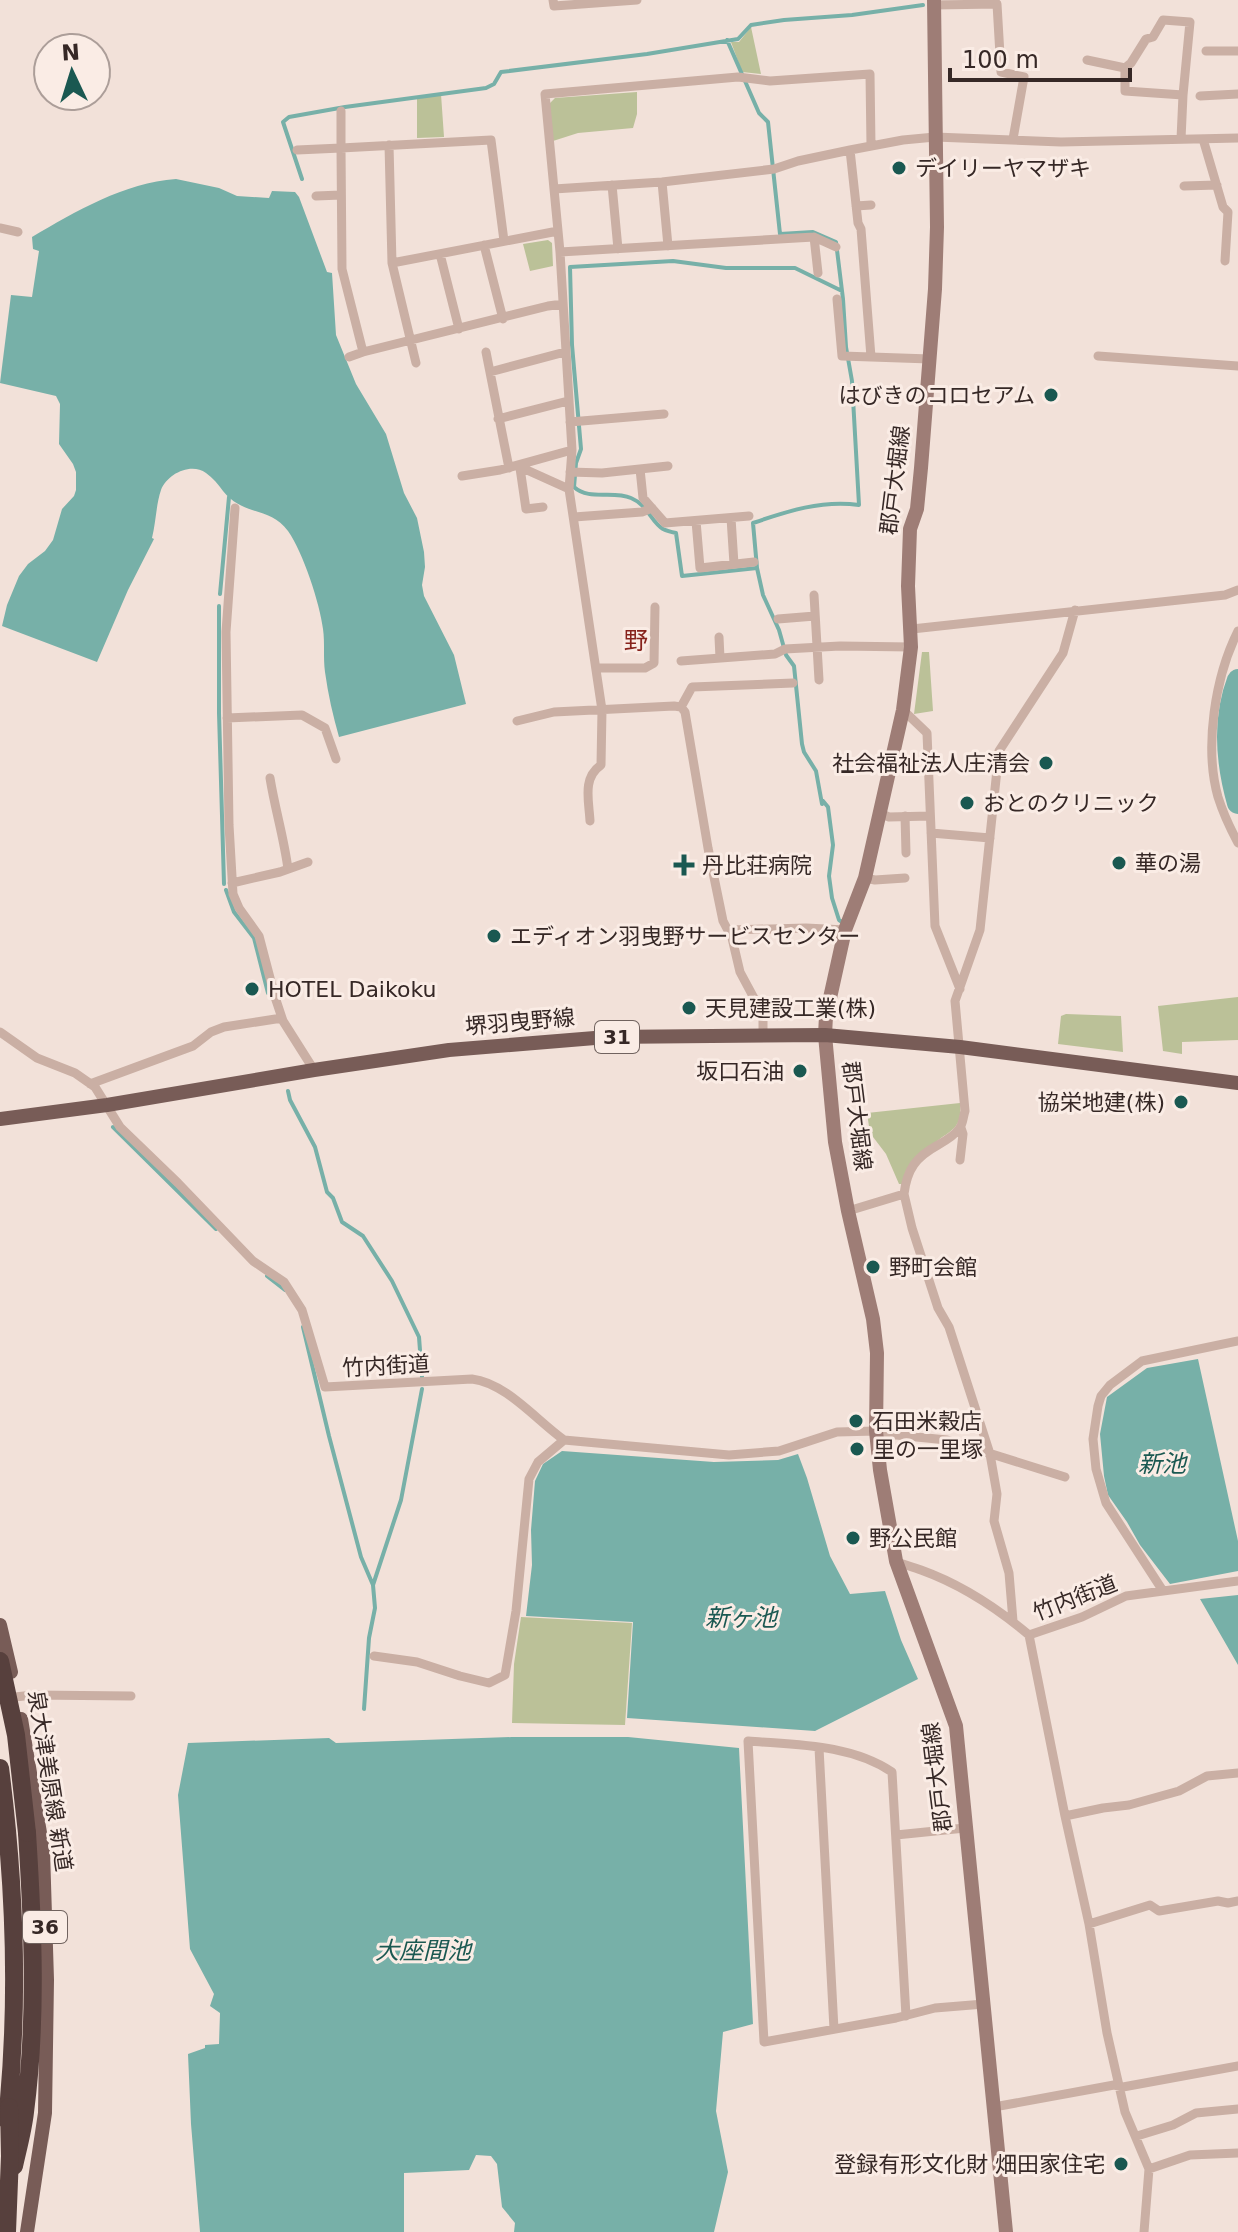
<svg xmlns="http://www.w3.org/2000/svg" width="1238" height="2232" font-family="'DejaVu Sans','Noto Sans JP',sans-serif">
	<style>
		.green { fill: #bbc198 }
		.water { fill: #77b0a8 }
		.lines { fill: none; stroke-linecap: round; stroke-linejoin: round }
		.stream { stroke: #77b0a8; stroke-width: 4 }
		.river { stroke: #77b0a8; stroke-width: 22 }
		.minor { stroke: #caafa4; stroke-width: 9 }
		.secondary { stroke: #9e7d76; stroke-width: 14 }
		.primary { stroke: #785c57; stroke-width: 14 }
		.motorway { stroke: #57403d; stroke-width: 18 }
		.motorway-bridge { stroke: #57403d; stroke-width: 18 }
		.poi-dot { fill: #1a5851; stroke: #faece5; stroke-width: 3 }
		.labels { text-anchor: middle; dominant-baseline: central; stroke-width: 6; stroke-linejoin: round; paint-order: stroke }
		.shield { fill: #faece5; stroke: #71635f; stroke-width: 2 }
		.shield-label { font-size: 20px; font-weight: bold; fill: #362826 }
		.poi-label { font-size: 22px; fill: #362826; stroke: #faece5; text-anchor: start }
		.street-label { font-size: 22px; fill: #362826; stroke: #faece5 }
		.neighbourhood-label { font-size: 24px; fill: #87231c; stroke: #faece5 }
		.water-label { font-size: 24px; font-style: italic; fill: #1a5851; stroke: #faece5 }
	</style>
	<rect width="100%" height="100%" fill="#f2e1d9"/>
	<!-- green -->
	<path class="green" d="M 751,27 L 761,74 L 742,72 L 731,42 L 739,42 Z
		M 637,92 L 637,114 L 633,128 L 578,133 L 553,141 L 549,104 L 555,98 Z
		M 441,94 L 444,137 L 417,138 L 417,99 Z
		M 548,240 L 552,243 L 553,266 L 530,271 L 523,244 Z
		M 922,652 L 929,652 L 933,711 L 914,714 Z
		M 1238,997 L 1238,1040 L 1182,1042 L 1182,1054 L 1163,1051 L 1158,1006 Z
		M 1066,1014 L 1121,1016 L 1123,1052 L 1058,1044 L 1061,1016 Z
		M 960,1103 C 963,1133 946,1130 931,1147 C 921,1159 913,1172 904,1184 L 899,1184 L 886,1154 L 870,1133 L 867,1113 Z
		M 521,1617 L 632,1623 L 625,1725 L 512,1723 L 514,1664 Z"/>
	<!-- water -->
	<path class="water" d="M 176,179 L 219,188 L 237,196 L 269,198 L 272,191 L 295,192 L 299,197 L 327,272 L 332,273 L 336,335 L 356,384 L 386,434 L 404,493 L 417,518 L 424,552 L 425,567 L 422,585 L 424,596 L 454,655 L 466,704 L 339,737 C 333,716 328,694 325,672 C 323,658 325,643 323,629 C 320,604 303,552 288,531 C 270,506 244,517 223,491 C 218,484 213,478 206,473 C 191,462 167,474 161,490 C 156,505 156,522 152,538 L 154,539 L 128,590 L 97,662 L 2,626 L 7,605 L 19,576 L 28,564 L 45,551 L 53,540 L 62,509 L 74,496 L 76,490 L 76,472 L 73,464 L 59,444 L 60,404 L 56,396 L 0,383 L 11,295 L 32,297 L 39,251 L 33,249 L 32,237 C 76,211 124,183 176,179 Z
		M 1198,1359 L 1238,1541 L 1238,1571 L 1170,1584 L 1140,1545 L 1127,1522 L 1108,1495 L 1104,1476 L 1100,1434 L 1107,1397 L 1147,1368 Z
		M 562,1451 L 714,1462 L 778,1460 L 798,1454 L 807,1478 L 830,1556 L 850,1594 L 885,1591 L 901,1640 L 918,1679 L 815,1731 L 627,1718 L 633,1622 L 526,1616 L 532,1565 L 531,1530 L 535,1481 L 543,1464 Z
		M 1238,1595 L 1238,1665 L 1200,1599 Z
		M 512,1737 L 628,1737 L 739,1748 L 753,2024 L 723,2032 L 716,2111 L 728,2172 L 714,2232 L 514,2232 L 515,2223 L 502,2207 L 497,2164 L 491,2156 L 476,2155 L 469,2170 L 404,2173 L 404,2232 L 200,2232 L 191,2124 L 188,2054 L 205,2048 L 205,2045 L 219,2044 L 220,2013 L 210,2006 L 214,1994 L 190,1949 L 178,1795 L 188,1743 L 329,1738 L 336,1743 Z"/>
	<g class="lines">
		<!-- stream -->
		<path class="stream" d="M 727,40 L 759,113 L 768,122 L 780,234 L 813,232 L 836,242 L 843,299 L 846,347 L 852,381 L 859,505 C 821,500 788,511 753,523 L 757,568 L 763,595 L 779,630 L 786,655 L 794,666 L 802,744 L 804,752 L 816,771 L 822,804 L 823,801 L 828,807 L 833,845 L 829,876 L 832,898 L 839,920 L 842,922
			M 302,179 L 283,122 L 289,117 L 345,107 L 486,88 L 494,84 L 501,72 L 647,54 L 738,39 L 751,25 L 784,20 L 852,15 L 923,5
			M 757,568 L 682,576 L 676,533 C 671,532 667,531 663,529 C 651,522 648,505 631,498 C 613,490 589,501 574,487 L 576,463 L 581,449 L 572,345 L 570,267 L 673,261 L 726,268 L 795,268 L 842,291
			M 220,594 L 229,497
			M 219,606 L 219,713 L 224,884
			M 226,890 L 234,912 L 254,938 L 268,993
			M 288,1091 L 290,1100 L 315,1147 L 327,1192 L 333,1198 L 342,1222 L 363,1236 L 392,1281 L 419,1337 L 422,1377
			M 113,1127 L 216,1229
			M 267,1276 L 285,1290
			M 303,1327 L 329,1436 L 361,1557 L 373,1585 L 375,1608 L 369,1638 L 364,1709
			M 373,1585 L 401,1500 L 422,1389"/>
		<!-- river -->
		<path class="river" d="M 1238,680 C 1223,719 1227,764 1238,803"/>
		<!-- minor -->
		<path class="minor" d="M 553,0 L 554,6 L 637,0
			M 934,5 L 997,4 L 1001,72 L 1024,77 L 1013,139
			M 1206,51 L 1238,51
			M 1087,60 L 1125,68
			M 1200,96 L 1238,94
			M 1181,139 L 1183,95 L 1190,22 L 1163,20 L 1153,37 L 1146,39 L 1131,63 L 1125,68 L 1125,91 L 1183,95
			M 1203,139 L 1223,207 L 1228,212 L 1225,261
			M 389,145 L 392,263 L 416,363
			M 297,150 L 341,148 L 341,111
			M 850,150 L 858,223 L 861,229 L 871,357
			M 662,182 L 668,246
			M 612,185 L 618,249
			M 1184,186 L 1217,185
			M 554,189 L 545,94 L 738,77 L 770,81 L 870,74 L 871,146
			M 316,196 L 341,195
			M 856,206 L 871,205
			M 0,228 L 18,232
			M 814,237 L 818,273
			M 504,241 L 491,140 L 341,148 L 342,269 L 363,352 L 548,306 L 563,304
			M 484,245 L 503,319
			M 560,252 L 814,237 L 836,247
			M 440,254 L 459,329
			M 392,263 L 558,231
			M 837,299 L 842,356 L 930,359
			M 486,352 L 509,468
			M 1098,356 L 1238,366
			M 349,357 L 363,352
			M 490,372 L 565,352
			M 498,419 L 568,401
			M 570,422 L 664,414
			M 518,466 L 569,489
			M 520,468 L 526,509 L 543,507
			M 640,469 L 643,498 L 665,523 L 749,516
			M 570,472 L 602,473 L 668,466
			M 462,476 L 500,470 L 572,450
			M 235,508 L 226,632 L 229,825 L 233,894 L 239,908 L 259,936 L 275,997 L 283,1021 L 314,1070
			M 574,517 L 642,512 L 652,508
			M 731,518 L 734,564
			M 696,521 L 700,568 L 754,562
			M 814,595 L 819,680
			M 778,619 L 815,616
			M 912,629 L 1225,595 L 1238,590
			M 1238,631 C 1215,677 1204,747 1218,797 C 1223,813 1230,828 1238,843
			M 719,637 L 720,658
			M 681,661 L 775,654 L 785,649 L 840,646 L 911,647
			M 596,668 L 645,668 L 654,663 L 655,607
			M 681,707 L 692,687 L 793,683
			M 903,710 L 927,733 L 935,926 L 960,989
			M 227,718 L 302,715 L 325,728 L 336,759
			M 517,721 L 554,712 L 674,706 L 681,707 L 685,712 L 708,848 L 723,921 L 732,938 L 740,972 L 763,1015 L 763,1034
			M 270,778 C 275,809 284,838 288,869
			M 879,813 L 889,817 L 930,816
			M 905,816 L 906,853
			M 590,821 C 589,801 582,778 601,765 L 602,710 L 569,489 L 572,450 L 560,252 L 554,189 L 662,182 L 774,169 L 798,161 L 850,150 L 903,140 L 935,137 L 1061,142 L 1238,138
			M 931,833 L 990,838
			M 865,878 L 875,880 L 905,878
			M 232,883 L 280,872 L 308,862
			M 729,930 L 806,928 L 845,930
			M 0,1032 L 37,1058 L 75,1073 L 95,1087 L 120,1127 L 178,1183 L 253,1261 L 284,1282 L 302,1310 L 325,1387 L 472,1379 C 506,1383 536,1420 564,1440 L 729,1455 L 779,1451 L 837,1432 L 876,1431 L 886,1434 L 947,1440 L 1065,1477
			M 90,1084 L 193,1046 L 211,1032 L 224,1027 L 282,1018
			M 960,1160 L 963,1134 L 961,1128
			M 904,1194 C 907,1169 916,1157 938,1145 C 945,1141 954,1136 959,1129 C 963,1125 963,1117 965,1111 L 955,1001 L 980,930 L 999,751 L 1063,653 L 1075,610
			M 848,1211 L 904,1194 L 912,1228 L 938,1308 L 949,1327 L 990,1454 L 997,1494 L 994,1521 L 1009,1573 L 1013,1621
			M 897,1562 C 905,1565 913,1567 921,1570 C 960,1584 997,1608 1029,1635
			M 1163,1591 L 1106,1503 L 1096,1469 L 1093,1439 L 1098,1406 L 1101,1396 L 1110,1385 L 1142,1361 L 1238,1341
			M 1029,1635 L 1065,1816 L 1089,1924 L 1107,2033 L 1125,2112 L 1149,2169 L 1144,2232
			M 1029,1635 L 1082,1617 L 1126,1596 L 1238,1581
			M 374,1656 L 417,1662 L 460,1676 L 489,1683 L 505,1675 L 516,1611 L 529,1479 L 538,1462 L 564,1440
			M 6,1698 L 33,1695 L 131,1696
			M 819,1748 L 834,2029
			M 1065,1816 L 1103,1808 L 1129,1805 L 1179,1791 L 1207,1776 L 1238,1773
			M 896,1835 L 965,1828
			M 1089,1924 L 1150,1905 L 1159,1911 L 1218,1901 L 1228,1903 L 1238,1901
			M 906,2016 L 892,1772 C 850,1744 796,1745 748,1741 L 764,2042 L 896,2018 L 935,2008 L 984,2004
			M 994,2107 L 1114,2085 L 1123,2087 L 1238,2066
			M 1137,2136 L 1173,2125 L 1196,2113 L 1238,2109
			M 1149,2169 L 1190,2155 L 1238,2153"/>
		<!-- secondary -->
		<path class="secondary" d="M 934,0 L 937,227 L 935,289 L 921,468 L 917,509 L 910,529 L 908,586 L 911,647 L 903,710 L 865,878 L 845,930 L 826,1016 L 825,1035 L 835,1142 L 848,1211 L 873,1319 L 877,1353 L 876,1431 L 880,1470 L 896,1561 L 956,1726 L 1006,2232"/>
		<!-- primary -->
		<path class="primary" d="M 0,1119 L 107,1105 L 314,1070 L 449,1050 L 607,1037 L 825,1035 L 960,1047 L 1238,1083
			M 0,1625 L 11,1672
			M 21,1719 L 43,1851 L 47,1980 L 45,2113 L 27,2232"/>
		<!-- motorway -->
		<path class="motorway" d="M 0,1768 C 15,1884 19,2004 7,2120
			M 14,2166 C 18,2148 23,2130 25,2112 C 37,2020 33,1926 27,1833"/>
		<!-- motorway-bridge -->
		<path class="motorway-bridge" d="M 0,1661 L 16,1735 L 27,1833
			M 7,2232 L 10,2156 L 9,2107"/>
	</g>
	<!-- markers -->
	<g class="poi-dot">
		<circle cx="899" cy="168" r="8"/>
		<circle cx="1051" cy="395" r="8"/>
		<circle cx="1046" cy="763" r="8"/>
		<circle cx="967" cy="803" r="8"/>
		<circle cx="1119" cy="863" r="8"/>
		<path d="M680 853h8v8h8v8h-8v8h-8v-8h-8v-8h8z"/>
		<circle cx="494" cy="936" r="8"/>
		<circle cx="252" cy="989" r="8"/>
		<circle cx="689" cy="1008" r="8"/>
		<circle cx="800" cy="1071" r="8"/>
		<circle cx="1181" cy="1102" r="8"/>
		<circle cx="873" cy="1267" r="8"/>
		<circle cx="856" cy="1421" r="8"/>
		<circle cx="857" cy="1449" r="8"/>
		<circle cx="853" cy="1538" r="8"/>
		<circle cx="1121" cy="2164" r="8"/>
	</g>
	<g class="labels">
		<!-- shield labels -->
		<g class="shield">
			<rect x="595" y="1021" width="44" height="32" rx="6"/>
			<rect x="23" y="1911" width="44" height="32" rx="6"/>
		</g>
		<g class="shield-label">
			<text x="617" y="1037">31</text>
			<text x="45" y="1927">36</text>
		</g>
		<!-- poi labels -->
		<g class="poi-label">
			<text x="915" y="168">デイリーヤマザキ</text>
			<text x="1035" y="395" text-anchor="end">はびきのコロセアム</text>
			<text x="1030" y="763" text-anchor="end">社会福祉法人庄清会</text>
			<text x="983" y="803">おとのクリニック</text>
			<text x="1135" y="863">華の湯</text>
			<text x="702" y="865">丹比荘病院</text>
			<text x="510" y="936">エディオン羽曳野サービスセンター</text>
			<text x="268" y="989">HOTEL Daikoku</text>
			<text x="705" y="1008">天見建設工業(株)</text>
			<text x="784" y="1071" text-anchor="end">坂口石油</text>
			<text x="1165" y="1102" text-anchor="end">協栄地建(株)</text>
			<text x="889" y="1267">野町会館</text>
			<text x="872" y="1421">石田米穀店</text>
			<text x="873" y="1449">里の一里塚</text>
			<text x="869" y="1538">野公民館</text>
			<text x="1105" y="2164" text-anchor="end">登録有形文化財 畑田家住宅</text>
		</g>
		<!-- street labels -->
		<g class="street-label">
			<text transform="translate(895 480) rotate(-83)">郡戸大堀線</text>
			<text transform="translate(520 1022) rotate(-5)">堺羽曳野線</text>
			<text transform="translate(857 1116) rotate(83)">郡戸大堀線</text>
			<text transform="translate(386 1366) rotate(-3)">竹内街道</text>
			<text transform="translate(1075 1598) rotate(-21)">竹内街道</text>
			<text transform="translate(937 1777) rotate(-97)">郡戸大堀線</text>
			<text transform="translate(50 1781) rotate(81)">泉大津美原線 新道</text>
		</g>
		<!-- neighbourhood labels -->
		<g class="neighbourhood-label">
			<text x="636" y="641">野</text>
		</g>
		<!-- water labels -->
		<g class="water-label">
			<text x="1162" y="1464">新池</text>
			<text x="741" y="1618">新ヶ池</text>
			<text x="423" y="1951">大座間池</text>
		</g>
	</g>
	<!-- north arrow -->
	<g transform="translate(72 72) rotate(356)"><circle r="38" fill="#faece5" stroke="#ac9e99" stroke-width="2"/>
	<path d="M0-6L14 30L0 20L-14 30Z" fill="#1a5851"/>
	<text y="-12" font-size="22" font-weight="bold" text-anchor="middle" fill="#362826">N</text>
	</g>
	<!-- scale -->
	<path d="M950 68v12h180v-12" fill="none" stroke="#362826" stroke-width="4"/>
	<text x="962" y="68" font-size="24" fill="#362826" stroke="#faece5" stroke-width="6" paint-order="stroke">100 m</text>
</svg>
